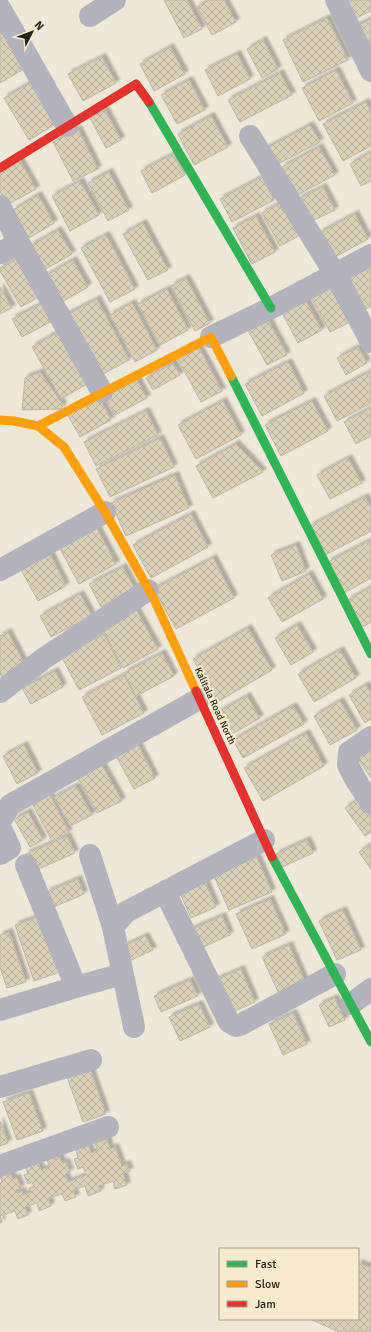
<svg xmlns="http://www.w3.org/2000/svg" width="371" height="1332" font-family="Signika,sans-serif">
	<style>
		.building { fill: url(#building-cross-hatch); stroke: #bab6aa; filter: url(#shadow) }
		.lines { fill: none; stroke-linecap: round; stroke-linejoin: round }
		.street { stroke: #b2b3bc; stroke-width: 22 }
		.fast { stroke: #30b455; stroke-width: 9 }
		.slow { stroke: #ff9f0a; stroke-width: 9 }
		.jam { stroke: #e5322d; stroke-width: 9 }
		.labels { text-anchor: middle; dominant-baseline: central; stroke-width: 4; stroke-linejoin: round; paint-order: stroke }
		.street-label { font-size: 10px; fill: #262218; stroke: #f5ecd0 }
	</style>
	<defs>
		<pattern id="building-cross-hatch" width="8" height="8" patternUnits="userSpaceOnUse"><rect width="8" height="8" fill="#dad1b7"/><path d="M0 0l8 8M0 8l8-8" fill="none" stroke="#bbb39d"/></pattern>
		<filter id="shadow"><feDropShadow dx="3.5" dy="-3.5" stdDeviation="1" flood-color="#0004"/></filter>
	</defs>
	<rect width="100%" height="100%" fill="#ede8d8"/>
	<!-- building -->
	<path class="building" d="M 164,0 L 187,0 L 202,29 L 184,38 Z
		M 210,0 L 224,0 L 236,22 L 212,35 L 197,7 Z
		M 349,0 L 371,0 L 371,11 L 350,21 L 341,4 Z
		M 327,18 L 348,60 L 303,82 L 283,40 Z
		M 371,19 L 371,44 L 364,48 L 354,27 Z
		M 0,30 L 27,67 L 0,83 Z
		M 263,40 L 278,69 L 262,78 L 247,49 Z
		M 170,47 L 185,74 L 154,91 L 140,64 Z
		M 237,54 L 250,79 L 218,96 L 205,70 Z
		M 102,57 L 116,83 L 83,101 L 68,74 Z
		M 336,70 L 353,103 L 319,121 L 302,88 Z
		M 280,73 L 292,95 L 240,122 L 228,100 Z
		M 35,80 L 59,122 L 29,140 L 4,98 Z
		M 189,80 L 205,110 L 177,124 L 161,95 Z
		M 366,102 L 371,112 L 371,146 L 343,161 L 323,124 Z
		M 105,110 L 121,140 L 106,148 L 90,118 Z
		M 211,116 L 228,147 L 194,165 L 178,134 Z
		M 310,125 L 320,142 L 274,166 L 265,149 Z
		M 78,129 L 98,169 L 73,181 L 53,142 Z
		M 319,147 L 335,175 L 297,195 L 282,167 Z
		M 371,152 L 371,181 L 361,186 L 350,164 Z
		M 173,154 L 185,175 L 152,193 L 141,171 Z
		M 19,159 L 36,189 L 7,205 L 0,192 L 0,170 Z
		M 109,172 L 129,210 L 108,221 L 88,183 Z
		M 262,177 L 274,200 L 232,222 L 220,199 Z
		M 80,181 L 99,215 L 70,231 L 52,196 Z
		M 323,187 L 335,210 L 310,222 L 298,199 Z
		M 38,195 L 54,223 L 29,238 L 13,210 Z
		M 284,201 L 302,234 L 280,246 L 262,213 Z
		M 355,214 L 368,239 L 333,258 L 319,233 Z
		M 256,216 L 275,252 L 252,264 L 233,228 Z
		M 143,223 L 168,270 L 148,280 L 123,234 Z
		M 58,230 L 72,254 L 44,270 L 30,246 Z
		M 106,235 L 135,289 L 110,302 L 81,248 Z
		M 20,257 L 42,295 L 21,307 L 0,271 L 0,268 Z
		M 73,260 L 88,287 L 60,303 L 45,276 Z
		M 368,262 L 371,269 L 371,306 L 366,309 L 347,273 Z
		M 186,278 L 210,323 L 195,331 L 171,286 Z
		M 332,283 L 352,321 L 330,332 L 310,295 Z
		M 0,287 L 12,308 L 0,314 Z
		M 167,289 L 188,330 L 160,345 L 138,304 Z
		M 97,299 L 129,360 L 97,377 L 64,316 Z
		M 306,301 L 322,330 L 298,343 L 282,313 Z
		M 45,302 L 54,320 L 22,337 L 12,319 Z
		M 132,303 L 157,350 L 135,362 L 110,315 Z
		M 268,320 L 287,355 L 267,365 L 248,330 Z
		M 63,329 L 92,381 L 61,399 L 32,347 Z
		M 358,347 L 367,363 L 346,375 L 337,358 Z
		M 199,348 L 222,391 L 201,402 L 178,359 Z
		M 288,362 L 304,393 L 262,416 L 245,384 Z
		M 173,363 L 180,375 L 153,390 L 146,378 Z
		M 371,371 L 371,403 L 337,421 L 324,396 Z
		M 40,372 L 63,405 L 61,409 L 22,410 L 25,378 Z
		M 137,380 L 147,398 L 115,415 L 105,397 Z
		M 99,397 L 111,420 L 80,437 L 67,414 Z
		M 223,401 L 241,435 L 196,459 L 178,425 Z
		M 312,401 L 328,431 L 281,456 L 265,425 Z
		M 371,408 L 371,436 L 356,444 L 344,422 Z
		M 146,411 L 158,435 L 96,466 L 84,442 Z
		M 160,438 L 174,467 L 110,497 L 96,469 Z
		M 236,444 L 263,472 L 213,498 L 196,466 Z
		M 348,458 L 362,483 L 330,499 L 317,475 Z
		M 175,475 L 189,508 L 126,536 L 111,503 Z
		M 365,497 L 371,508 L 371,531 L 325,555 L 310,526 Z
		M 191,514 L 208,547 L 151,578 L 133,545 Z
		M 95,525 L 116,564 L 79,584 L 58,545 Z
		M 371,540 L 371,578 L 344,593 L 328,562 Z
		M 296,545 L 306,571 L 282,581 L 271,555 Z
		M 48,550 L 66,586 L 38,601 L 19,566 Z
		M 213,558 L 234,598 L 176,629 L 154,589 Z
		M 123,567 L 135,589 L 101,607 L 89,584 Z
		M 309,574 L 323,599 L 282,622 L 268,598 Z
		M 371,587 L 371,622 L 362,627 L 348,600 Z
		M 80,594 L 92,616 L 51,637 L 40,616 Z
		M 135,608 L 158,649 L 123,668 L 101,626 Z
		M 297,625 L 313,652 L 291,665 L 275,638 Z
		M 248,628 L 272,670 L 217,702 L 193,659 Z
		M 8,632 L 25,665 L 2,677 L 0,674 L 0,636 Z
		M 104,634 L 121,668 L 79,690 L 61,656 Z
		M 340,650 L 356,678 L 314,702 L 298,674 Z
		M 162,653 L 174,676 L 136,696 L 124,673 Z
		M 55,671 L 63,687 L 31,704 L 22,688 Z
		M 124,675 L 144,713 L 102,735 L 82,697 Z
		M 366,685 L 371,694 L 371,719 L 365,723 L 349,695 Z
		M 247,696 L 260,718 L 230,735 L 217,713 Z
		M 340,701 L 357,730 L 330,745 L 314,716 Z
		M 293,706 L 304,724 L 243,758 L 233,740 Z
		M 306,733 L 324,766 L 263,801 L 244,768 Z
		M 136,741 L 155,778 L 134,789 L 114,752 Z
		M 24,745 L 38,773 L 17,784 L 3,756 Z
		M 371,745 L 371,778 L 356,756 Z
		M 102,765 L 122,801 L 97,813 L 78,778 Z
		M 76,786 L 92,815 L 70,826 L 54,797 Z
		M 50,795 L 69,832 L 52,841 L 33,805 Z
		M 361,797 L 371,812 L 371,832 L 365,836 L 345,808 Z
		M 28,812 L 43,840 L 30,847 L 14,819 Z
		M 67,836 L 75,853 L 34,871 L 26,854 Z
		M 307,840 L 313,853 L 282,867 L 276,854 Z
		M 371,844 L 371,869 L 359,852 Z
		M 257,857 L 272,892 L 229,910 L 214,876 Z
		M 78,879 L 84,894 L 54,907 L 47,892 Z
		M 205,882 L 216,907 L 191,918 L 180,893 Z
		M 270,899 L 286,934 L 252,949 L 236,914 Z
		M 343,910 L 361,950 L 337,960 L 319,921 Z
		M 41,916 L 60,972 L 34,981 L 15,925 Z
		M 222,916 L 230,935 L 199,949 L 190,930 Z
		M 9,932 L 26,982 L 7,988 L 0,967 L 0,935 Z
		M 145,936 L 153,950 L 125,963 L 118,949 Z
		M 289,945 L 306,984 L 280,996 L 262,957 Z
		M 241,969 L 255,1002 L 228,1014 L 213,981 Z
		M 190,980 L 198,996 L 161,1012 L 154,996 Z
		M 335,998 L 345,1020 L 329,1027 L 319,1005 Z
		M 199,1004 L 210,1027 L 180,1041 L 169,1017 Z
		M 293,1013 L 307,1044 L 283,1055 L 269,1024 Z
		M 90,1069 L 106,1114 L 83,1122 L 67,1077 Z
		M 29,1093 L 43,1131 L 17,1140 L 3,1102 Z
		M 0,1121 L 8,1143 L 0,1146 Z
		M 107,1139 L 110,1149 L 115,1147 L 122,1166 L 127,1164 L 130,1171 L 123,1173 L 127,1185 L 115,1189 L 113,1181 L 99,1186 L 101,1191 L 88,1196 L 85,1186 L 73,1190 L 76,1197 L 65,1201 L 62,1194 L 48,1198 L 51,1206 L 39,1211 L 37,1203 L 25,1207 L 28,1215 L 18,1219 L 15,1211 L 0,1216 L 2,1222 L 0,1223 L 0,1183 L 2,1182 L 0,1176 L 10,1173 L 13,1179 L 17,1178 L 21,1188 L 16,1190 L 17,1193 L 22,1191 L 23,1195 L 31,1192 L 29,1188 L 34,1187 L 32,1182 L 28,1184 L 24,1175 L 28,1174 L 26,1167 L 38,1163 L 41,1170 L 50,1167 L 47,1160 L 59,1156 L 62,1163 L 66,1162 L 70,1172 L 65,1174 L 68,1182 L 86,1175 L 83,1167 L 78,1169 L 74,1159 L 78,1158 L 76,1150 L 88,1145 L 91,1153 L 98,1151 L 95,1143 Z
		M 358,1263 L 371,1268 L 371,1332 L 339,1332 L 310,1319 L 358,1319 Z"/>
	<g class="lines">
		<!-- street -->
		<path class="street" d="M 336,0 L 371,71
			M 0,8 L 67,126
			M 90,16 L 115,0
			M 250,136 L 335,274 L 371,342
			M 0,206 L 19,243 L 102,392
			M 0,253 L 19,243
			M 211,337 L 271,308 L 371,255
			M 0,570 L 105,512
			M 0,692 L 43,659 L 148,590
			M 371,737 L 349,752 L 348,765 L 357,782 L 371,803
			M 0,822 L 10,805 L 199,699
			M 0,826 L 10,848 L 0,854
			M 90,855 L 113,927
			M 26,865 L 76,987
			M 165,892 L 229,1022 L 236,1026 L 240,1025 L 335,974
			M 351,1004 L 371,989
			M 0,1010 L 76,987 L 122,974
			M 134,1027 L 113,927 L 126,912 L 264,840
			M 0,1087 L 91,1060
			M 0,1166 L 108,1127"/>
		<!-- fast -->
		<path class="fast" d="M 149,102 L 271,308
			M 231,376 L 371,654
			M 272,857 L 371,1042"/>
		<!-- slow -->
		<path class="slow" d="M 0,420 L 14,421 L 38,426 L 64,447 L 105,512 L 153,597 L 196,691
			M 38,426 L 211,337 L 231,376"/>
		<!-- jam -->
		<path class="jam" d="M 0,168 L 136,84 L 149,102
			M 196,691 L 272,857"/>
	</g>
	<g class="labels">
		<!-- street labels -->
		<g class="street-label">
			<text transform="translate(215 706) rotate(65)">Kalitala Road North</text>
		</g>
	</g>
	<!-- legend -->
	<rect x="219" y="1248" width="140" height="72" fill="#f5ecd0" stroke="#a29b86"/>
	<rect x="227" y="1261" width="20" height="6" fill="#30b455" stroke="#a29b86"/>
	<text x="255" y="1268" font-size="12" fill="#262218">Fast</text>
	<rect x="227" y="1281" width="20" height="6" fill="#ff9f0a" stroke="#a29b86"/>
	<text x="255" y="1288" font-size="12" fill="#262218">Slow</text>
	<rect x="227" y="1301" width="20" height="6" fill="#e5322d" stroke="#a29b86"/>
	<text x="255" y="1308" font-size="12" fill="#262218">Jam</text>
	<!-- north arrow -->
	<g transform="translate(32 32) rotate(48)" stroke="#f5ecd0" stroke-width="3" paint-order="stroke">
	<path d="M0-3L7 15L0 10L-7 15Z" fill="#262218"/>
	<text y="-6" font-size="11" font-weight="bold" text-anchor="middle" fill="#262218">N</text>
	</g>
</svg>
